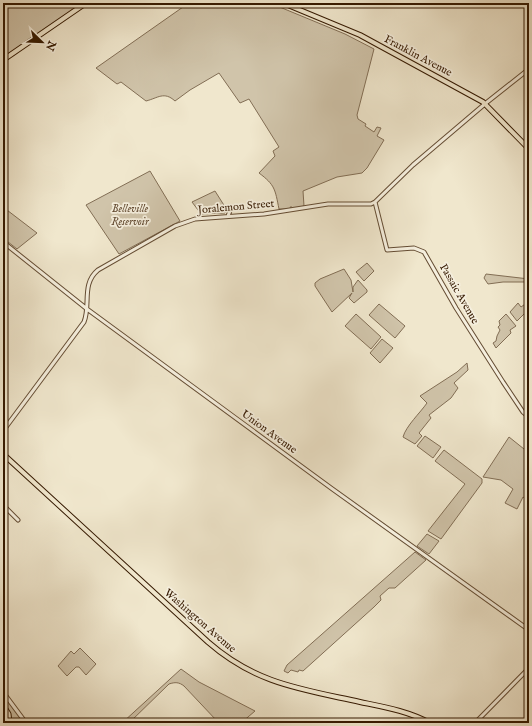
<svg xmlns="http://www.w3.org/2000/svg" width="532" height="726" font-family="'IM FELL English',serif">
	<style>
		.green { fill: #d0c4aa; stroke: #826e55 }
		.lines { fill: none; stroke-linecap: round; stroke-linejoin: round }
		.minor-casing { stroke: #644c33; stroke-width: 5 }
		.major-casing { stroke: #351900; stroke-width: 6 }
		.highway-casing { stroke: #351900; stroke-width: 7 }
		.minor { stroke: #f5efde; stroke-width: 3 }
		.major { stroke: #f0e7cd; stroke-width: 4 }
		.highway { stroke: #f0e7cd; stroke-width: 5 }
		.labels { text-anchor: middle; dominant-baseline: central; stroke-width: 3.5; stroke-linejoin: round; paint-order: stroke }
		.street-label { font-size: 11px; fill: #351900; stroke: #f5efde }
		.park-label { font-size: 11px; font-style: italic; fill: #644c33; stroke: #f5efde }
	</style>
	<rect width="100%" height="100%" fill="#f0e7cd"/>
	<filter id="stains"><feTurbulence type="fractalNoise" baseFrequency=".005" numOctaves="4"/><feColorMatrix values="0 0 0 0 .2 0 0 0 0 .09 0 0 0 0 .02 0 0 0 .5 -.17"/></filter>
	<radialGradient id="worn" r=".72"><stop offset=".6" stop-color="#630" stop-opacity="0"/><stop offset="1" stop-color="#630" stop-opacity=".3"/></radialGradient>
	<!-- green -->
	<path class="green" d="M 3,3 L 83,3 L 3,58 Z
		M 180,3 L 270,3 L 345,34 L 374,49 L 357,115 L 358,119 L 366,124 L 365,126 L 374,132 L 377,127 L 381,128 L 377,136 L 384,140 L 367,168 L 362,173 L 337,177 L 303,191 L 304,206 L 292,209 L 292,207 L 290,207 L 291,209 L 279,209 C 275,189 275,185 259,173 L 275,156 L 273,151 L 279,147 L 249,99 L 240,103 L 219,73 L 190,90 L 175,101 C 164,91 158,98 146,101 L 121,82 L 117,84 L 96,68 L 183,7 Z
		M 150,171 L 180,221 L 119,254 L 86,205 Z
		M 215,191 L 227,210 L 225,213 L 201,214 L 192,202 Z
		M 3,207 L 37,233 L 17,249 L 3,238 Z
		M 367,263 L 374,271 L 364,281 L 356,272 Z
		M 344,269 L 351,280 L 353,292 L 353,287 L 358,280 L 367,290 L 367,292 L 354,303 L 349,298 L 352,293 L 332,312 L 315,286 L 315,283 L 320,279 Z
		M 486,274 L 529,279 L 529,282 L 503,282 L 488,284 L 484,278 Z
		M 528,302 L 529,304 L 529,312 L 526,315 L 524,314 L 517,321 L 510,312 L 518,303 L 521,307 Z
		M 379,304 L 405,326 L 395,338 L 369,315 Z
		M 356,314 L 381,337 L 371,349 L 345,326 Z
		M 506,314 L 516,326 L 510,330 L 511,333 L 496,348 L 493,343 L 496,341 L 497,336 L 500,330 L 498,327 L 500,325 L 499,321 Z
		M 382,339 L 393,348 L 380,363 L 370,353 Z
		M 467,363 L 468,370 L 454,383 L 458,388 L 451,398 L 429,415 L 431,418 L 419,433 L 422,436 L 415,444 L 403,437 C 406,426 420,413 427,403 L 420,396 L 457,372 Z
		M 425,436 L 441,447 L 433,458 L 417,446 Z
		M 509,437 L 529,453 L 529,501 L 523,497 L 517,509 L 505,503 L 513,489 L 501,480 L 483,477 Z
		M 444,450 L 482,479 L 482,483 L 441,539 L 428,531 L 465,484 L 435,461 Z
		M 427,534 L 439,541 L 429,554 L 417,546 Z
		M 415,552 L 426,560 L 395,588 L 389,588 L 380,596 L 381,600 L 374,607 L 303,671 L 299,670 L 298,672 L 291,670 L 288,673 L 284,671 L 287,665 Z
		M 80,648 L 96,664 L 86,675 L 79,667 L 76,667 L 67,676 L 58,666 L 71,651 L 74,654 Z
		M 181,669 L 199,682 L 255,711 L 241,723 L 216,723 L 217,721 L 184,686 C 179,682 175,682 169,684 L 129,723 L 122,723 Z
		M 3,693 L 25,723 L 9,723 L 3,715 Z"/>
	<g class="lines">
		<defs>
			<path id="minor" d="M 375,202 L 387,250 L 414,248 L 424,252 L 456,308 L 503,382 L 523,412 L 529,417
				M 228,216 L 231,208
				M 3,242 L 87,309 L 331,488 L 529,630
				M 3,431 L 84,322 C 91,305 81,284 98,270 L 175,226 L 195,219 L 264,214 L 328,204 L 371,204 L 375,202 L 413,165 L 486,103 L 529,69
				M 3,505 L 18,520
				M 3,692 L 26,723
				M 475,723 L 529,668"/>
			<path id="major" d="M 283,3 L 360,35 L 483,102 L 529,149
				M 3,60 L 86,3
				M 3,454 L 208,642 C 256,684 301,689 360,702 C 384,707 408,711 430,723"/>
			<path id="highway" d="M 3,706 L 8,714 L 9,723
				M 3,719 L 6,723"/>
		</defs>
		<!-- minor casing -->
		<use href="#minor" class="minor-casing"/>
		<!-- major casing -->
		<use href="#major" class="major-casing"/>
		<!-- highway casing -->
		<use href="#highway" class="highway-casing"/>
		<!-- minor -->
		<use href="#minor" class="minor"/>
		<!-- major -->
		<use href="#major" class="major"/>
		<!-- highway -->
		<use href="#highway" class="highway"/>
	</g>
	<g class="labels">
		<!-- street labels -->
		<g class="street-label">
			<text transform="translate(418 56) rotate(28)">Franklin Avenue</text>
			<text transform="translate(236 207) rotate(-5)">Joralemon Street</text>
			<text transform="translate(459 294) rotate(60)">Passaic Avenue</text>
			<text transform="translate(269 432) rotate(36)">Union Avenue</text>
			<text transform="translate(200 621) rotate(41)">Washington Avenue</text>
		</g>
		<!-- park labels -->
		<g class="park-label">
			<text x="130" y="209">Belleville<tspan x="130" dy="13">Reservoir</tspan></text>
		</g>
	</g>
	<!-- margin -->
	<rect width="532" height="726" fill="none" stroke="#f0e7cd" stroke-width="16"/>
	<rect x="4" y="4" width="524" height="718" fill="none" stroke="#351900" stroke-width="2"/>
	<rect x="8" y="8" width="516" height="710" fill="none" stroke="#351900"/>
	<!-- north arrow -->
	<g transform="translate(42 42) rotate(113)" stroke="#f5efde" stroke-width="3" paint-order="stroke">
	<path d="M0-3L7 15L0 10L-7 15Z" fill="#351900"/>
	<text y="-6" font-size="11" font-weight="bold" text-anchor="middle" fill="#351900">N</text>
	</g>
	<rect width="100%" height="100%" filter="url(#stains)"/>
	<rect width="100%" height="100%" fill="url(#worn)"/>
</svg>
